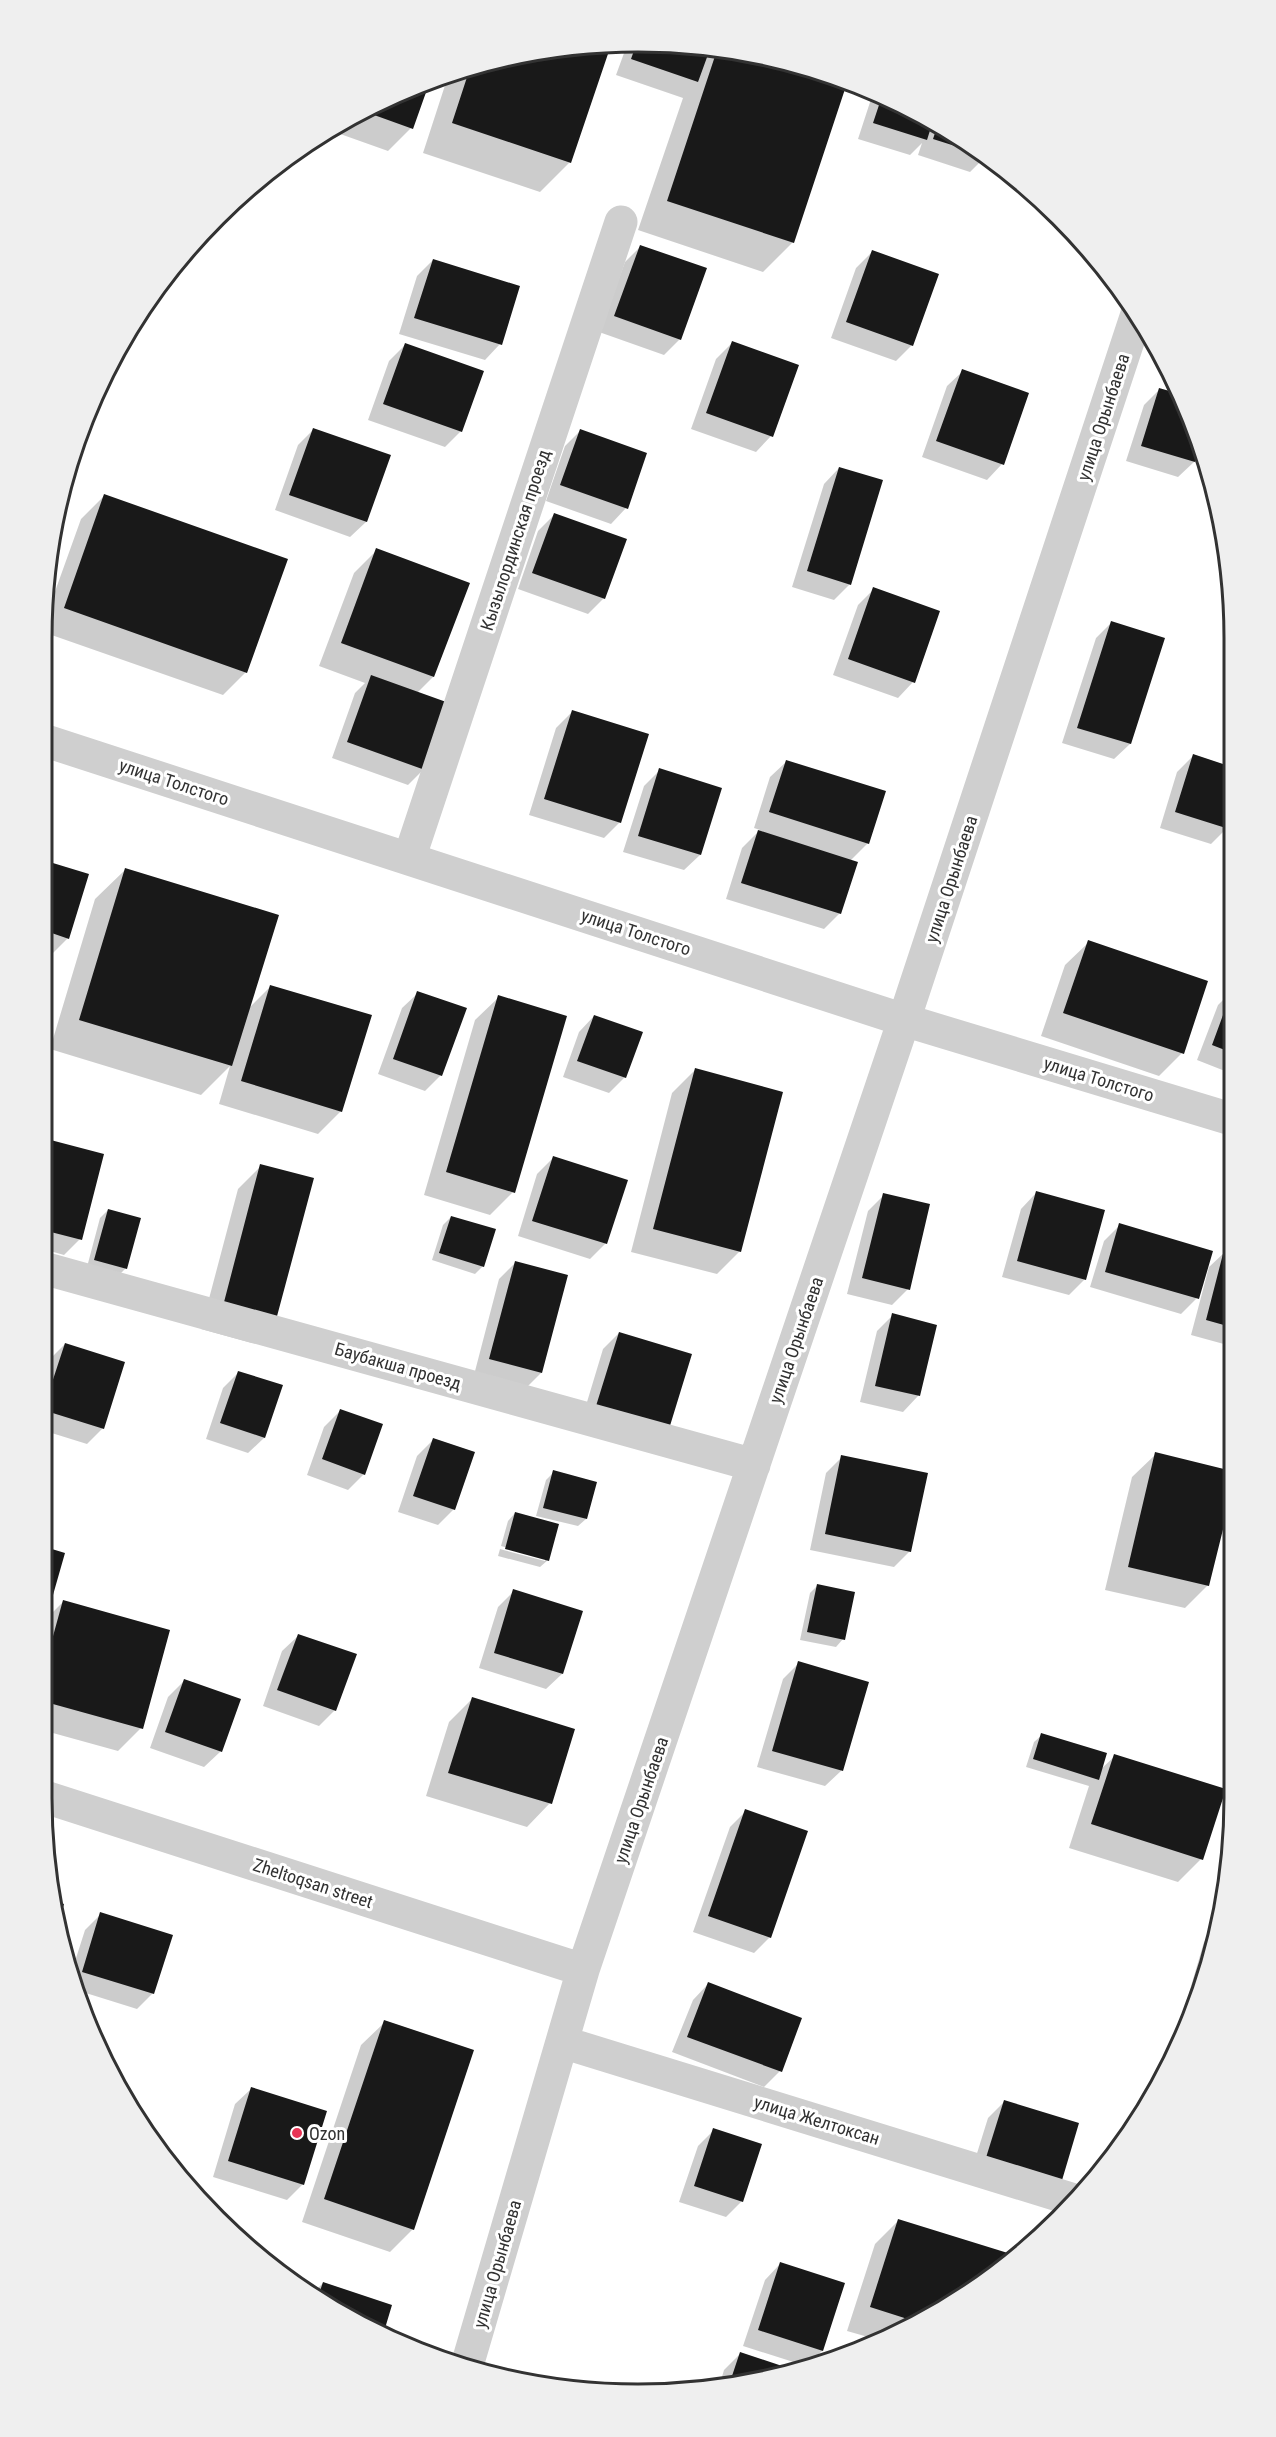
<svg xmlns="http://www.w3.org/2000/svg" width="1276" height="2437" font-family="'Roboto Condensed',sans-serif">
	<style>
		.shadow { fill: #0003 }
		.building { fill: #191919 }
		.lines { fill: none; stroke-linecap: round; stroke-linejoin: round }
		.minor { stroke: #cfcfcf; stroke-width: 33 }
		.poi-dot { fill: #e83555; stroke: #fff; stroke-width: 2 }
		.labels { text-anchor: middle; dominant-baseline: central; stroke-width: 6; stroke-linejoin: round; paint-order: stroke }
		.street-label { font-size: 18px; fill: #323232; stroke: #fff }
		.poi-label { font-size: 18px; fill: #323232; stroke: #fff; text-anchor: start }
		.rim { fill: none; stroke: #323232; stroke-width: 3 }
	</style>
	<rect width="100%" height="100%" fill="#fff"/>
	<!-- shadow -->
	<path class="shadow" d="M 677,43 L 793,62 L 846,83 L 793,242 L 763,272 L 638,230 L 683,98 L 616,75 L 627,45 Z
		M 609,46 L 570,162 L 540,192 L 423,153 L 449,73 L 561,47 Z
		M 428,82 L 411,128 L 388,151 L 329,130 L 340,122 Z
		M 873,93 L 902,104 L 984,158 L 970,172 L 918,155 L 922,143 L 910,155 L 858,139 Z
		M 641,246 L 680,339 L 664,355 L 599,332 L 625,262 Z
		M 872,252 L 912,345 L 896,361 L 831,338 L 856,268 Z
		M 433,260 L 500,344 L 485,360 L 399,334 L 417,276 Z
		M 732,343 L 771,436 L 756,452 L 691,429 L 716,359 Z
		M 405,345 L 461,431 L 445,447 L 368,420 L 389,361 Z
		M 963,371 L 1002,464 L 987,480 L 922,457 L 947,386 Z
		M 1160,389 L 1181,396 L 1189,410 L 1199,447 L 1194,462 L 1178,477 L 1126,461 L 1144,405 Z
		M 314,429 L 390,456 L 366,522 L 350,537 L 275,510 L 298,445 Z
		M 580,431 L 626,508 L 611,524 L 546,501 L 565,446 Z
		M 839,468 L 850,584 L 834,600 L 792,587 L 824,484 Z
		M 104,496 L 246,672 L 223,695 L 43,632 L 43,625 L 81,519 Z
		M 554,515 L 604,598 L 588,614 L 518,589 L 538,531 Z
		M 377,550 L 433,677 L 417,693 L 424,769 L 408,785 L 332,758 L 355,693 L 365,683 L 319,666 L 354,573 Z
		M 874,589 L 913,682 L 898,698 L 833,675 L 858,605 Z
		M 1111,623 L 1130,744 L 1114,759 L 1062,743 L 1096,638 Z
		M 572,712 L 620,822 L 604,838 L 529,815 L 556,728 Z
		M 1193,756 L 1229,767 L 1230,821 L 1227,828 L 1211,844 L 1160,828 L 1177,772 Z
		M 786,762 L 868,843 L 850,861 L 840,913 L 824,929 L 726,899 L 742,848 L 760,830 L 754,828 L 770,777 Z
		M 660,770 L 700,855 L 684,870 L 623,852 L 644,786 Z
		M 43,862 L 88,875 L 68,938 L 52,954 L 43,951 Z
		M 125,870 L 249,1008 L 271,986 L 341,1111 L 318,1134 L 219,1104 L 230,1066 L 201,1095 L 50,1049 L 95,899 Z
		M 1089,942 L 1182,1053 L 1159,1076 L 1041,1036 L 1065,965 Z
		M 43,962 L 47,963 L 43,973 Z
		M 418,993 L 441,1075 L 425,1091 L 378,1074 L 402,1008 Z
		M 1230,993 L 1230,1073 L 1197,1060 L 1218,1005 Z
		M 499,997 L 513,1192 L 490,1215 L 424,1195 L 475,1020 Z
		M 594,1016 L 625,1077 L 609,1093 L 563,1077 L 579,1032 Z
		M 695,1070 L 740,1251 L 717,1274 L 631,1252 L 672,1093 Z
		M 43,1140 L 103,1155 L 80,1239 L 64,1255 L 43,1249 Z
		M 553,1158 L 606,1243 L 590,1259 L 518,1236 L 537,1174 Z
		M 261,1166 L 252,1343 L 201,1329 L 238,1189 Z
		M 1036,1193 L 1085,1279 L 1069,1295 L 1002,1277 L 1021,1209 Z
		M 884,1195 L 908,1289 L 892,1305 L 847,1294 L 868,1211 Z
		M 108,1210 L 126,1268 L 118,1276 L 87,1267 L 100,1218 Z
		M 451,1217 L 483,1266 L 475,1274 L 432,1260 L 443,1225 Z
		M 1120,1225 L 1197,1298 L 1181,1314 L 1090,1287 L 1104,1241 Z
		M 1225,1252 L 1231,1253 L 1231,1346 L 1191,1335 L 1209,1267 Z
		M 515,1263 L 541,1373 L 525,1389 L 474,1375 L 499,1279 Z
		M 893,1315 L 935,1326 L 918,1396 L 903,1412 L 860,1402 L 877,1331 Z
		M 619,1333 L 690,1355 L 581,1422 L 603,1349 Z
		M 65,1344 L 103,1428 L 87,1444 L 42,1430 L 42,1382 L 49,1360 Z
		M 239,1372 L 264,1438 L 248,1453 L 206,1439 L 223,1388 Z
		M 340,1411 L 364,1474 L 348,1490 L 307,1475 L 324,1427 Z
		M 433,1440 L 454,1509 L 438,1525 L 398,1512 L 417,1456 Z
		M 1156,1454 L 1208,1585 L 1185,1608 L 1105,1590 L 1132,1477 Z
		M 842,1457 L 910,1551 L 894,1567 L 810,1550 L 826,1473 Z
		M 554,1472 L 586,1519 L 578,1526 L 536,1516 L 546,1480 Z
		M 515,1513 L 548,1560 L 540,1567 L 498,1556 L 500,1549 L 545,1561 L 545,1558 L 501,1546 L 508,1521 Z
		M 818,1585 L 843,1639 L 836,1647 L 800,1640 L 810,1593 Z
		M 514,1591 L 562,1674 L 546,1689 L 479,1668 L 498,1607 Z
		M 63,1602 L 141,1728 L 118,1751 L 42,1730 L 42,1623 Z
		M 298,1636 L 335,1710 L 319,1726 L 263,1706 L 282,1651 Z
		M 799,1663 L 867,1683 L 841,1771 L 825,1786 L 757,1767 L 783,1679 Z
		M 184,1681 L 239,1700 L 220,1752 L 204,1767 L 150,1748 L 168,1697 Z
		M 472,1699 L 550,1803 L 527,1827 L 426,1796 L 449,1722 Z
		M 1042,1735 L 1101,1769 L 1115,1756 L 1201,1859 L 1178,1882 L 1069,1848 L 1089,1786 L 1026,1767 L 1034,1742 Z
		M 746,1811 L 770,1937 L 754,1953 L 693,1932 L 730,1827 Z
		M 101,1914 L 153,1993 L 137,2009 L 73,1989 L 70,1977 L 85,1930 Z
		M 1218,1928 L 1214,1954 L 1198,1996 L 1189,1993 L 1204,1942 Z
		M 708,1984 L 800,2019 L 780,2071 L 764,2087 L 672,2052 L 693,2000 Z
		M 385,2022 L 413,2229 L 390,2252 L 302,2222 L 361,2045 Z
		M 251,2089 L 303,2184 L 287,2200 L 213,2177 L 235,2104 Z
		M 1004,2102 L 1078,2124 L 969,2179 L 988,2118 Z
		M 714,2130 L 742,2201 L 726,2217 L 679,2202 L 698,2146 Z
		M 898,2221 L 969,2295 L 882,2341 L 847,2331 L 875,2244 Z
		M 780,2264 L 843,2284 L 822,2351 L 806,2366 L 743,2346 L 765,2280 Z
		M 323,2283 L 391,2306 L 381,2334 L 310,2296 Z
		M 740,2354 L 798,2373 L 719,2387 L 724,2370 Z"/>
	<!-- building -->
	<path class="building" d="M 677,43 L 710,49 L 698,82 L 631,59 L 636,45 Z
		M 611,45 L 571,163 L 452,123 L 470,68 L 561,47 Z
		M 717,50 L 793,62 L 847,83 L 794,243 L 667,201 Z
		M 430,81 L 413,129 L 363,111 L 376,105 Z
		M 882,96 L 902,104 L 932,124 L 927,140 L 873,123 Z
		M 937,127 L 974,152 L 933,139 Z
		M 640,245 L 707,268 L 681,340 L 614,316 Z
		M 872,250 L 939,274 L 913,346 L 846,322 Z
		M 433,259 L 520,286 L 502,345 L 414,318 Z
		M 732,341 L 799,365 L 773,437 L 706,413 Z
		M 405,343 L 484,371 L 462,432 L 383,404 Z
		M 962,369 L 1029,393 L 1004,465 L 936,441 Z
		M 1159,388 L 1180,394 L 1189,410 L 1199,450 L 1195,462 L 1141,446 Z
		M 313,428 L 391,455 L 367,522 L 289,495 Z
		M 580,429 L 647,453 L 628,509 L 560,485 Z
		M 839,467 L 883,480 L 851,585 L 807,571 Z
		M 104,494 L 288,559 L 247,673 L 64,608 Z
		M 554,513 L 627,539 L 605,599 L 532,573 Z
		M 376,548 L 470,583 L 434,677 L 341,643 Z
		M 873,587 L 940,611 L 915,683 L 848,659 Z
		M 1111,621 L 1165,638 L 1131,744 L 1077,728 Z
		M 371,675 L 449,703 L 425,770 L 347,742 Z
		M 572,710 L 649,734 L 621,823 L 544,799 Z
		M 1193,754 L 1229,766 L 1229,829 L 1175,812 Z
		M 786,760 L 886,791 L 869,844 L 769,812 Z
		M 659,768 L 722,788 L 701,855 L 638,836 Z
		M 758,830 L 858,862 L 841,914 L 741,883 Z
		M 43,860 L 89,874 L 69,939 L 43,930 Z
		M 125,868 L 279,915 L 232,1066 L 79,1020 Z
		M 1088,940 L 1208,981 L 1184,1054 L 1063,1013 Z
		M 270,985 L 372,1015 L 342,1112 L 241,1081 Z
		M 417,991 L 467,1008 L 442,1076 L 393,1059 Z
		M 498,995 L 567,1016 L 515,1193 L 446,1172 Z
		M 1230,996 L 1230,1052 L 1212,1045 Z
		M 594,1015 L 643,1032 L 626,1078 L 577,1061 Z
		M 695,1068 L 783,1092 L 741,1252 L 653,1229 Z
		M 43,1138 L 104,1154 L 82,1240 L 43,1230 Z
		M 553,1156 L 628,1180 L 607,1244 L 532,1221 Z
		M 260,1164 L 314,1178 L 276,1320 L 223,1306 Z
		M 1036,1191 L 1105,1210 L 1086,1280 L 1017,1261 Z
		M 883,1193 L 930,1204 L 910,1290 L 862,1278 Z
		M 108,1209 L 141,1218 L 127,1269 L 94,1260 Z
		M 451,1216 L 496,1229 L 484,1267 L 439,1253 Z
		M 1119,1223 L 1213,1251 L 1199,1299 L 1105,1272 Z
		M 1224,1250 L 1231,1252 L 1231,1327 L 1206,1320 Z
		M 515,1261 L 568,1275 L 542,1373 L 489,1359 Z
		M 892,1313 L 937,1325 L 920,1396 L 875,1386 Z
		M 619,1332 L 692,1354 L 669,1429 L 596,1406 Z
		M 65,1343 L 125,1362 L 104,1429 L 43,1410 Z
		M 238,1371 L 283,1385 L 265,1438 L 220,1423 Z
		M 340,1409 L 383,1424 L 365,1475 L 322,1459 Z
		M 433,1438 L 475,1452 L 455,1510 L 413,1496 Z
		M 1155,1452 L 1232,1471 L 1232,1493 L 1209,1586 L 1128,1567 Z
		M 841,1455 L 928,1473 L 911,1552 L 825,1534 Z
		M 553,1470 L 597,1482 L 587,1519 L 543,1508 Z
		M 515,1512 L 559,1524 L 549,1561 L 505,1549 Z
		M 42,1546 L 65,1553 L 49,1609 L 42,1607 Z
		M 817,1584 L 855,1592 L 845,1640 L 807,1632 Z
		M 513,1589 L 583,1611 L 563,1674 L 494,1653 Z
		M 63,1600 L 170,1630 L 143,1729 L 42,1701 L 42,1676 Z
		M 298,1634 L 357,1654 L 336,1711 L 277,1690 Z
		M 798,1661 L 869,1682 L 843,1771 L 772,1751 Z
		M 184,1679 L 241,1699 L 222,1752 L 165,1732 Z
		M 472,1697 L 575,1729 L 552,1804 L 448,1773 Z
		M 1041,1733 L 1107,1753 L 1099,1780 L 1033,1759 Z
		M 1114,1754 L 1226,1789 L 1203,1860 L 1091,1824 Z
		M 745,1809 L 808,1831 L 771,1938 L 708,1916 Z
		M 52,1900 L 64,1904 L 57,1927 L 53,1915 Z
		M 100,1912 L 173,1935 L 154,1994 L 82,1972 Z
		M 708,1982 L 802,2018 L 782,2072 L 687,2037 Z
		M 384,2020 L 474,2050 L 414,2230 L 324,2199 Z
		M 251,2087 L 327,2111 L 304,2185 L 228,2161 Z
		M 1004,2100 L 1079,2123 L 1060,2187 L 984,2164 Z
		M 713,2128 L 762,2144 L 743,2202 L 694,2186 Z
		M 898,2219 L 1011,2254 L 1007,2266 L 969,2295 L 917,2322 L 870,2307 Z
		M 780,2262 L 845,2283 L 823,2351 L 758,2330 Z
		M 323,2282 L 392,2305 L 383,2335 L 317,2300 Z
		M 740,2352 L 800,2372 L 729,2385 Z"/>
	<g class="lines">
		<!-- minor -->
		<path class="minor" d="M 43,740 L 904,1020 L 1231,1119
			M 409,859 L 621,222
			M 43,1268 L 754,1465
			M 42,1796 L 583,1970
			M 562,2042 L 1071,2199
			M 466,2369 L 583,1970 L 904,1020 L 1137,314"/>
	</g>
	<!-- markers -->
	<circle class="poi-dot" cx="297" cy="2133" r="6"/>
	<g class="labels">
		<!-- street labels -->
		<g class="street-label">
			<text transform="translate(1103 417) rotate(-72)">улица Орынбаева</text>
			<text transform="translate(515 540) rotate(-72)">Кызылординская проезд</text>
			<text transform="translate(174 782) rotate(18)">улица Толстого</text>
			<text transform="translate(951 879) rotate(-72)">улица Орынбаева</text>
			<text transform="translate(636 932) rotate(18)">улица Толстого</text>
			<text transform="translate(1099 1079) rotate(17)">улица Толстого</text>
			<text transform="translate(796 1340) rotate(-71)">улица Орынбаева</text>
			<text transform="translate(398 1366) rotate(16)">Баубакша проезд</text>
			<text transform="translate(641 1800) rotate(-71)">улица Орынбаева</text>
			<text transform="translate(313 1883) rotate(18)">Zheltoqsan street</text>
			<text transform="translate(817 2120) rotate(17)">улица Желтоксан</text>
			<text transform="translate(497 2264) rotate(-74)">улица Орынбаева</text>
		</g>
		<!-- poi labels -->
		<g class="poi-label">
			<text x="309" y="2133">Ozon</text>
		</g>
	</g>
	<!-- crop -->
	<path d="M0 0H1276V2437H0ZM638 52H638A586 586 0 0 1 1224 638V1798A586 586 0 0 1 638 2384H638A586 586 0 0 1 52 1798V638A586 586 0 0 1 638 52Z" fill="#efefef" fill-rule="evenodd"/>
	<path class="rim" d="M638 52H638A586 586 0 0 1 1224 638V1798A586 586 0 0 1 638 2384H638A586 586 0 0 1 52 1798V638A586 586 0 0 1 638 52Z"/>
</svg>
